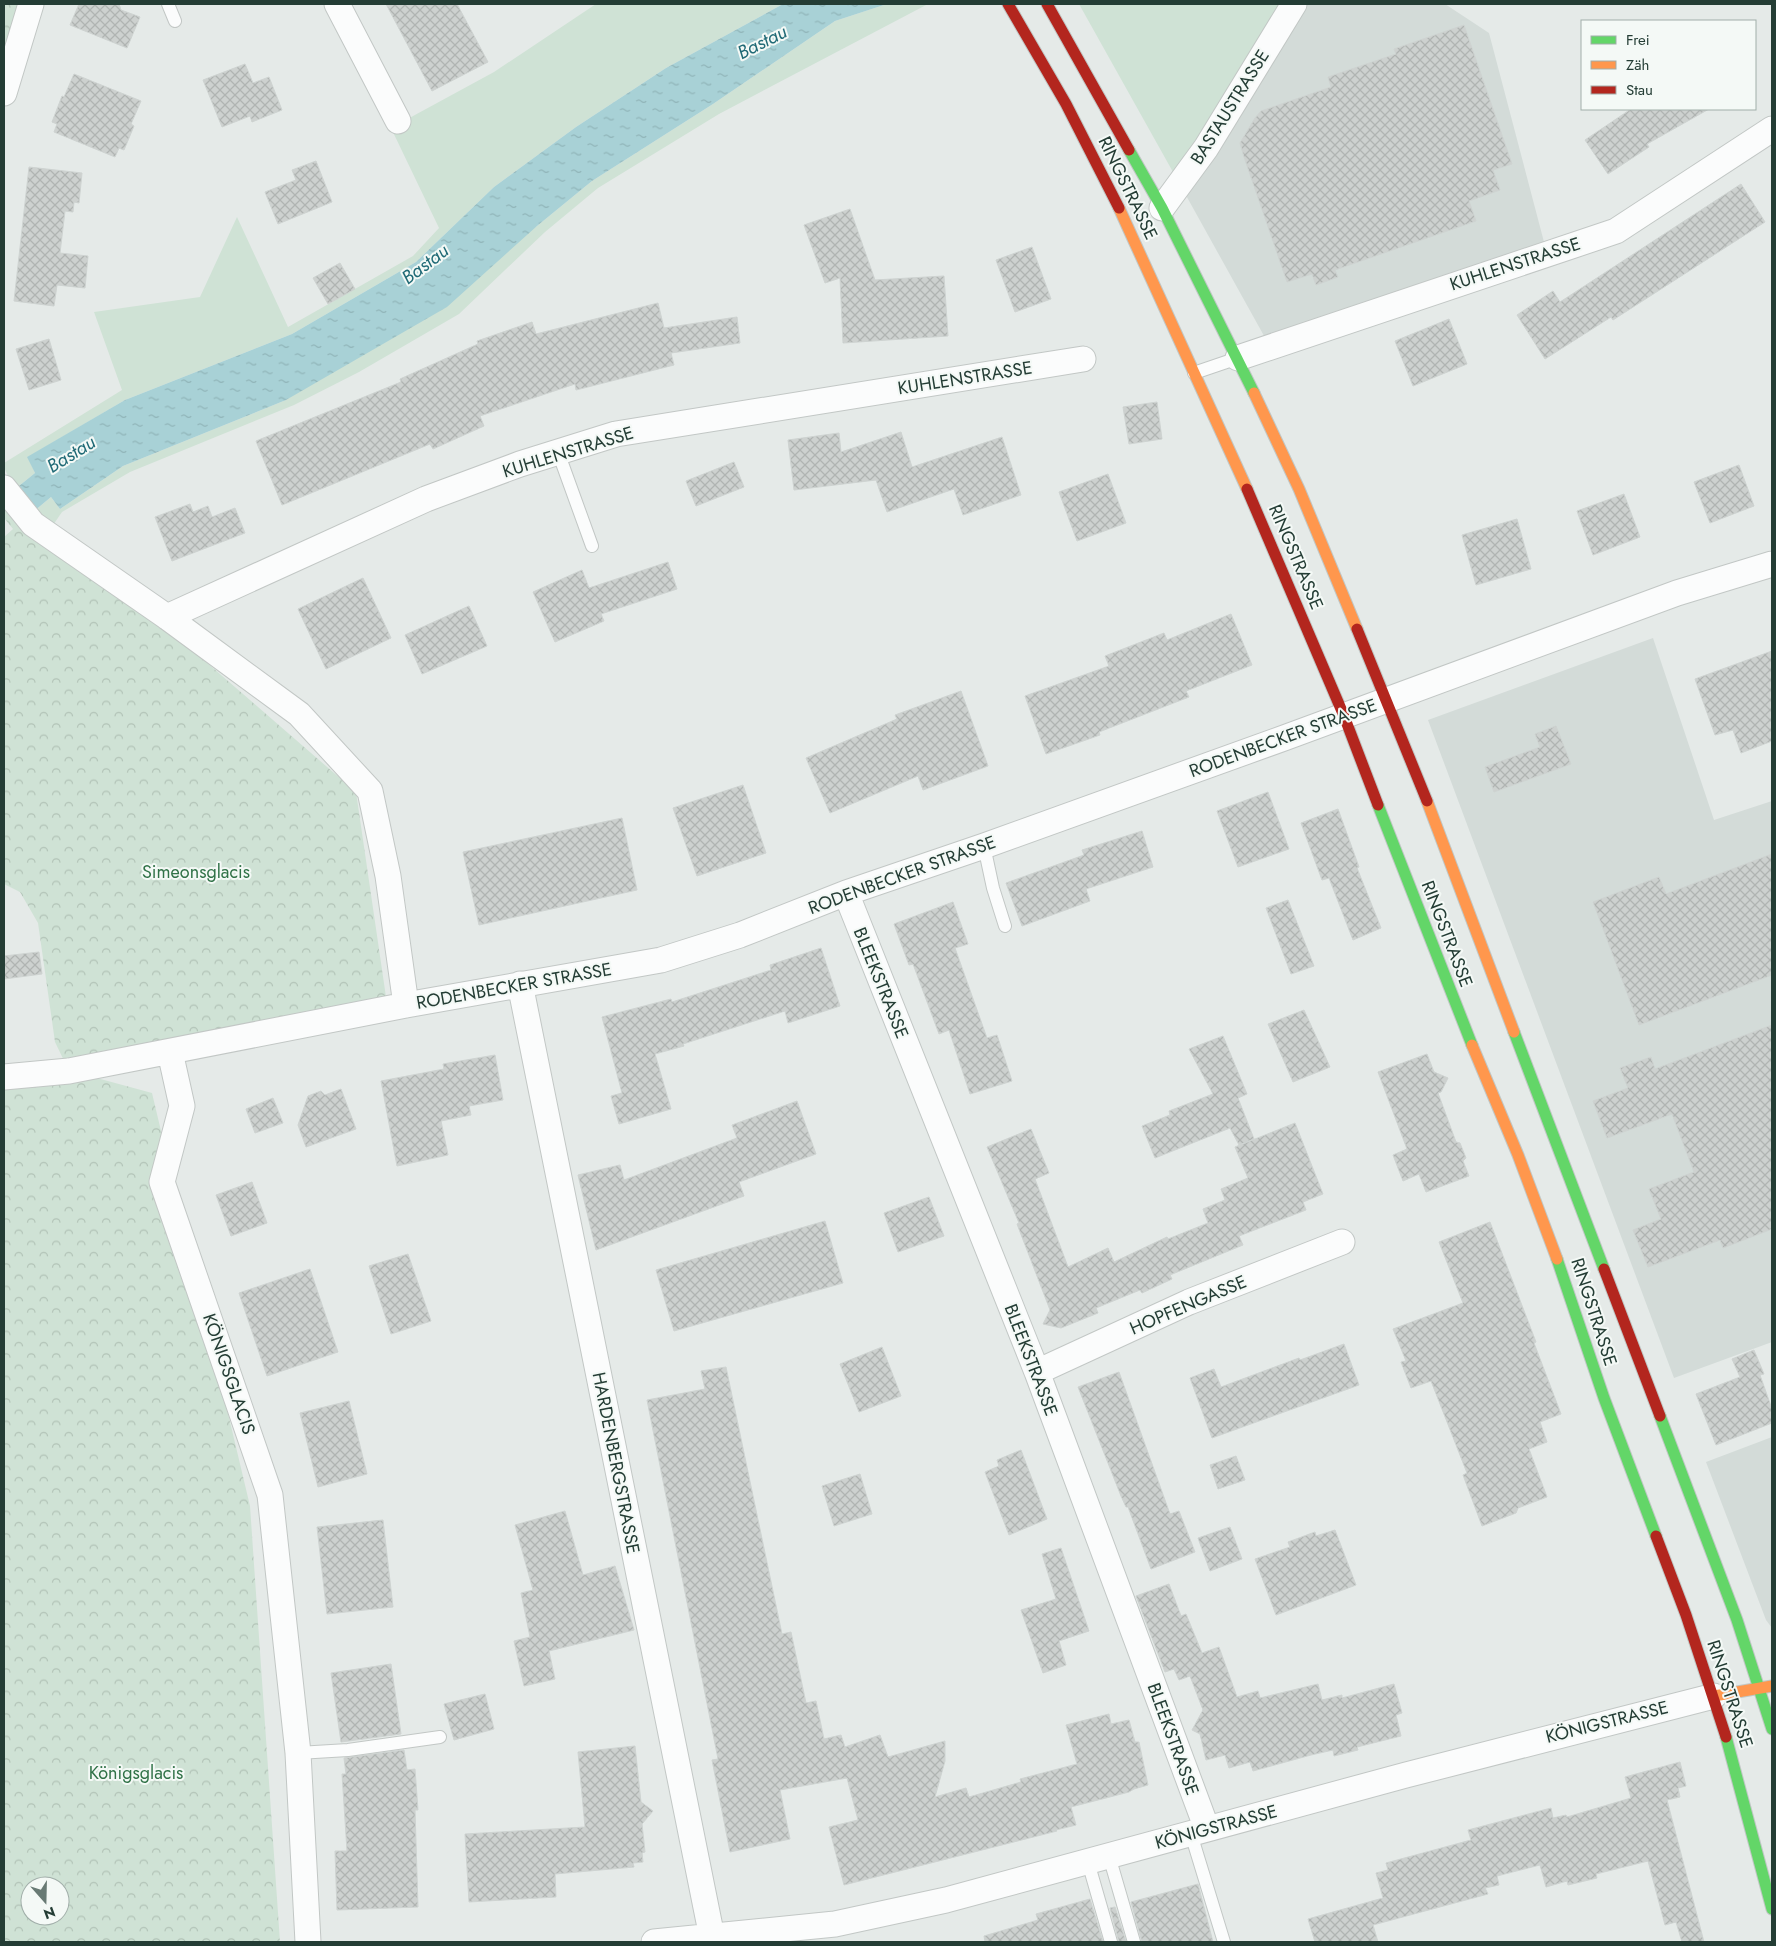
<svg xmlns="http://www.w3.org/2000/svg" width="1776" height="1946" font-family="Jost,sans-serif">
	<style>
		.built { fill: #d3dbd8 }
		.grass { fill: #cfe2d5 }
		.forest { fill: url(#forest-crowns); fill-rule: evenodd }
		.water { fill: url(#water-ripples) }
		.building { fill: url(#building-cross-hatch); stroke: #ced3d1 }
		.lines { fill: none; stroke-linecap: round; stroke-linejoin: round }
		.lane-casing { stroke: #c2c7c5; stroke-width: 14 }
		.street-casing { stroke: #c2c7c5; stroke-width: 27 }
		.fast-casing { stroke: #c1c7c5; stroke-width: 13 }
		.slow-casing { stroke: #c1c7c5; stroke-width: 13 }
		.jam-casing { stroke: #c1c7c5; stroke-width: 13 }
		.lane { stroke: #fbfcfc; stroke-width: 12 }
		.street { stroke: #fbfcfc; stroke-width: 25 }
		.fast { stroke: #63d668; stroke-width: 11 }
		.slow { stroke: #ff974d; stroke-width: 11 }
		.jam { stroke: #b3261e; stroke-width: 11 }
		.labels { text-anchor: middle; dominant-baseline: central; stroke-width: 4; stroke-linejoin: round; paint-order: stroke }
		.street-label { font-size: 18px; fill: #243d35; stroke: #f4f9f6 }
		.park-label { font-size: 18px; fill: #307247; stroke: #f4f9f6 }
		.water-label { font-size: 19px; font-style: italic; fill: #206a76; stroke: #f4f9f6 }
	</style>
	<defs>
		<pattern id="forest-crowns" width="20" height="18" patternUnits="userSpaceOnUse" patternTransform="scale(1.25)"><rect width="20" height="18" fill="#cfe2d5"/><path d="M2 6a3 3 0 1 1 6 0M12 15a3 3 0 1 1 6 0" fill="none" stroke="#b2c3b7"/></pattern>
		<pattern id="water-ripples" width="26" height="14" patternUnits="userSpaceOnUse" patternTransform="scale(1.25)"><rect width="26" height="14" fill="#a8d1d6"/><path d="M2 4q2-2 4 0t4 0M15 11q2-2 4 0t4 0" fill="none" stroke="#90b4b8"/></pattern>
		<pattern id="building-cross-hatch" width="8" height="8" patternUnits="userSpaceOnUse" patternTransform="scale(1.25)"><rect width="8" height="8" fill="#cdd1cf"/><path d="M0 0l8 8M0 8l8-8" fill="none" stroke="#b0b4b2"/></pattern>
	</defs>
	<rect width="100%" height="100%" fill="#e5eae8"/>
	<!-- built -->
	<path class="built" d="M 1285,4 L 1445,4 L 1489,33 L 1549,261 L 1273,352 L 1178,181 Z
		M 1653,638 L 1714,820 L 1772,801 L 1772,1342 L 1674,1378 L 1428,720 Z
		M 1772,1437 L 1772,1628 L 1766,1620 L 1706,1462 Z"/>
	<!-- grass -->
	<path class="grass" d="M 596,4 L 783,4 L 666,68 L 576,127 L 494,187 L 416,262 L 292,334 L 125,400 L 28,457 L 35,473 L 14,490 L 4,467 L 4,463 L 122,390 L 94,312 L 200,297 L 237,217 L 288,327 L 413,256 L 439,228 L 391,128 L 494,72 Z
		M 887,4 L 928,4 L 719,114 L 598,188 L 545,232 L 459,314 L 359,372 L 294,405 L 130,472 L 62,512 L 51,528 L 33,512 L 51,497 L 60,509 L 123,466 L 286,400 L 537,226 L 592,181 L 713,104 L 835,21 Z
		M 1079,4 L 1285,4 L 1178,181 Z"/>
	<!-- forest -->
	<path class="forest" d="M 4,4 L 31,4 L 4,93 Z
		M 4,487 L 356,792 L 386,997 L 71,1071 L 152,1093 L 250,1506 L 280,1942 L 4,1942 L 4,1079 L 69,1071 L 55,1042 L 38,923 L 20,892 L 4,884 L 4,537 L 13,529 L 4,518 ZM 30,1886 L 60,1886 L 60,1916 L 30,1916 Z"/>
	<!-- water -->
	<path class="water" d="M 783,4 L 887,4 L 835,21 L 713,104 L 592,181 L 537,226 L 447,307 L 286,400 L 123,466 L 60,509 L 51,497 L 33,512 L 14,490 L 35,473 L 27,457 L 125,400 L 292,334 L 416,262 L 494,187 L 576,127 L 666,68 Z"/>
	<!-- building -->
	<path class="building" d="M 79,4 L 119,4 L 121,10 L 140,17 L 127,48 L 70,25 Z
		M 386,4 L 457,4 L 488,62 L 432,91 Z
		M 1464,25 L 1512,164 L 1493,170 L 1500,190 L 1469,201 L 1476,221 L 1335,270 L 1338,277 L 1316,285 L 1312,274 L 1287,282 L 1244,157 L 1240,143 L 1255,118 L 1261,111 L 1331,87 L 1328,77 L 1396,54 L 1394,49 Z
		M 245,64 L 253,83 L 269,77 L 282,110 L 252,122 L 250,116 L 222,127 L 203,80 Z
		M 74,74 L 141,101 L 131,124 L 134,126 L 124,150 L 119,148 L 115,157 L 54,132 L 57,124 L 52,122 L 62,96 L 64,97 Z
		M 1631,109 L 1709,109 L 1647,144 L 1649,147 L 1608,174 L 1585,140 Z
		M 316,161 L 332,202 L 278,224 L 265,192 L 296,180 L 292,170 Z
		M 29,167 L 82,173 L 79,203 L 74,202 L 73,212 L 65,211 L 60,253 L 88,256 L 85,288 L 57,285 L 54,306 L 14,301 Z
		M 1741,184 L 1765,222 L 1613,320 L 1611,317 L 1545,359 L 1517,315 L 1553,291 L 1560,302 Z
		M 850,209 L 875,280 L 944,276 L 948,336 L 843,343 L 840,278 L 825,283 L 804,225 Z
		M 1032,247 L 1051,299 L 1015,312 L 996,260 Z
		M 340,263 L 355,289 L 328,304 L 313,278 Z
		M 658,303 L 664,328 L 737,317 L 740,343 L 671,353 L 674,365 L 576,390 L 575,384 L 480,416 L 484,426 L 433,449 L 430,444 L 282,505 L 256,441 L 401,382 L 400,379 L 478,344 L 477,341 L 532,322 L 536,334 Z
		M 1449,319 L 1467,364 L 1413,386 L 1395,341 Z
		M 49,339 L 61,380 L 29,390 L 16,349 Z
		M 1157,402 L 1162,439 L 1129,444 L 1123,407 Z
		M 901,432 L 912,467 L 1002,437 L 1021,495 L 963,515 L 954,489 L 887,512 L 876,480 L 794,490 L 788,440 L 839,433 L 841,452 Z
		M 734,462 L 744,487 L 696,506 L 686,481 Z
		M 1739,465 L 1754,506 L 1710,523 L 1694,482 Z
		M 1108,474 L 1126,523 L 1077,541 L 1059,492 Z
		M 1624,494 L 1640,537 L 1593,555 L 1577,511 Z
		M 190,504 L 193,512 L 208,506 L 212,517 L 235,508 L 245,533 L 172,561 L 155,517 Z
		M 1517,519 L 1531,569 L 1476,585 L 1462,535 Z
		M 668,562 L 677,589 L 601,614 L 604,621 L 555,642 L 533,592 L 582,570 L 589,588 Z
		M 363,578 L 391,638 L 326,669 L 298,609 Z
		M 469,606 L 487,646 L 422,674 L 405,635 Z
		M 1231,614 L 1252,665 L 1186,691 L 1189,697 L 1099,732 L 1100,735 L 1046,754 L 1025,696 L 1109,666 L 1105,656 L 1164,633 L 1167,640 Z
		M 1772,651 L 1772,741 L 1741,753 L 1733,730 L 1715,735 L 1695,679 Z
		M 961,691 L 988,766 L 923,790 L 918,776 L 830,813 L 806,758 L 897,719 L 895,715 Z
		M 1556,726 L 1571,764 L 1494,792 L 1485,767 L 1540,747 L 1535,734 Z
		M 743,785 L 766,853 L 697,876 L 673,808 Z
		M 1268,792 L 1289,849 L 1238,867 L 1217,811 Z
		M 1338,809 L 1359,867 L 1357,868 L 1381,928 L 1353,940 L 1329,878 L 1322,880 L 1301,823 Z
		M 622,818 L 637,890 L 479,925 L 463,852 Z
		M 1142,831 L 1153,867 L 1086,889 L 1090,901 L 1022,926 L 1006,883 L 1084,855 L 1082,850 Z
		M 1772,854 L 1772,975 L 1639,1025 L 1593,902 L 1659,877 L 1666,894 Z
		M 1288,900 L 1314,966 L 1291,974 L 1266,908 Z
		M 953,902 L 968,944 L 955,948 L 987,1038 L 997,1035 L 1012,1081 L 970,1094 L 949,1030 L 939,1034 L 913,964 L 909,965 L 894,924 Z
		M 821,948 L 840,1006 L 788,1023 L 785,1011 L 683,1044 L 684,1046 L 655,1054 L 671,1109 L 619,1124 L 611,1096 L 622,1093 L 602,1017 L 671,999 L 672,1002 L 771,970 L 770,965 Z
		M 39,952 L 42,974 L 4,979 L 4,956 Z
		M 1304,1010 L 1330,1067 L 1293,1082 L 1268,1024 Z
		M 1772,1025 L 1772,1229 L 1723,1248 L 1720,1240 L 1648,1267 L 1633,1230 L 1661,1219 L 1649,1189 L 1694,1172 L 1672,1114 L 1607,1138 L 1593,1101 L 1628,1088 L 1620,1068 L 1651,1057 L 1655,1069 Z
		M 1223,1036 L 1247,1094 L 1238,1098 L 1254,1139 L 1239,1145 L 1230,1128 L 1155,1158 L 1142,1126 L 1170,1115 L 1169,1111 L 1213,1094 L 1189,1049 Z
		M 1427,1054 L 1434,1072 L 1448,1078 L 1441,1092 L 1438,1093 L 1456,1142 L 1460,1143 L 1466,1158 L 1463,1161 L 1469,1176 L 1426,1192 L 1419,1174 L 1403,1181 L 1393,1155 L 1407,1149 L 1378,1072 Z
		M 495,1055 L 503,1100 L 469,1106 L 471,1115 L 441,1121 L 448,1155 L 397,1166 L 381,1081 L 444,1069 L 443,1064 Z
		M 341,1089 L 356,1129 L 306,1147 L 298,1125 L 308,1096 L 321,1091 L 325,1095 Z
		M 273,1098 L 283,1123 L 255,1133 L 246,1109 Z
		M 797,1101 L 816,1154 L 739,1182 L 744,1196 L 596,1250 L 578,1175 L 620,1165 L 624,1180 L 737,1138 L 732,1125 Z
		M 1295,1123 L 1323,1194 L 1303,1202 L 1306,1210 L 1239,1236 L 1243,1245 L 1170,1275 L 1172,1279 L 1142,1293 L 1140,1290 L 1096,1308 L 1098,1313 L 1061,1328 L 1043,1324 L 1050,1310 L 1017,1224 L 1019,1223 L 987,1147 L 1031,1129 L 1049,1173 L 1035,1179 L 1068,1267 L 1108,1248 L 1114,1262 L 1167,1237 L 1168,1239 L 1208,1223 L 1203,1209 L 1225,1200 L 1221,1189 L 1248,1178 L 1235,1147 Z
		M 252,1182 L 267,1223 L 231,1236 L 216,1195 Z
		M 929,1197 L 944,1236 L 898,1252 L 884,1213 Z
		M 825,1221 L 843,1283 L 674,1331 L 656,1270 Z
		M 1490,1222 L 1536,1342 L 1534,1343 L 1561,1414 L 1540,1422 L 1547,1442 L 1529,1449 L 1547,1497 L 1518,1508 L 1516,1513 L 1482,1526 L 1463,1475 L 1467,1473 L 1431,1381 L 1411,1388 L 1401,1362 L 1406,1361 L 1393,1329 L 1463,1303 L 1439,1242 Z
		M 408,1254 L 431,1321 L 391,1334 L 369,1266 Z
		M 310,1269 L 338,1352 L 267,1376 L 239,1293 Z
		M 1344,1344 L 1359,1385 L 1212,1438 L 1190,1378 L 1214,1369 L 1221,1387 L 1299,1358 L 1300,1360 Z
		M 882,1347 L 901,1396 L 859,1412 L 840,1364 Z
		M 1754,1350 L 1764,1374 L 1760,1375 L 1772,1409 L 1772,1423 L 1716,1445 L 1696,1394 L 1740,1377 L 1732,1359 Z
		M 726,1367 L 782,1634 L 791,1632 L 806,1703 L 816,1701 L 824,1739 L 841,1735 L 845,1747 L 880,1735 L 888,1757 L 945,1741 L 945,1761 L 935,1797 L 966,1788 L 969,1797 L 1021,1782 L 1020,1779 L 1077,1764 L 1066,1725 L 1109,1714 L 1111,1724 L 1129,1720 L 1135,1742 L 1139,1742 L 1148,1785 L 1134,1789 L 1129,1792 L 1071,1807 L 1076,1825 L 1056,1830 L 1057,1831 L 844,1885 L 829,1827 L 858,1820 L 847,1778 L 780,1790 L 790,1839 L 730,1852 L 712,1760 L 718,1759 L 647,1400 L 705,1389 L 701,1371 Z
		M 1119,1372 L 1170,1514 L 1179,1511 L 1195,1552 L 1151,1569 L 1128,1507 L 1126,1507 L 1121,1496 L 1078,1387 Z
		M 349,1401 L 367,1474 L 318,1487 L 300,1413 Z
		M 1021,1450 L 1047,1519 L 1009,1535 L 985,1472 L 999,1466 L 997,1460 Z
		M 1236,1456 L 1245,1480 L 1218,1489 L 1210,1465 Z
		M 860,1474 L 872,1514 L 834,1526 L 822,1486 Z
		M 565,1511 L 583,1575 L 615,1566 L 634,1630 L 549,1651 L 555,1679 L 524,1686 L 514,1641 L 530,1637 L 521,1593 L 533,1590 L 515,1525 Z
		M 383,1520 L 393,1607 L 327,1614 L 317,1527 Z
		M 1230,1527 L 1242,1559 L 1210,1571 L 1198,1538 Z
		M 1335,1530 L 1356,1585 L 1276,1615 L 1255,1559 L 1290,1547 L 1288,1542 L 1315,1532 L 1316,1536 Z
		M 1061,1548 L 1089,1631 L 1059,1641 L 1066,1665 L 1043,1673 L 1021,1610 L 1056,1599 L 1042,1554 Z
		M 1169,1584 L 1181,1616 L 1186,1614 L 1202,1653 L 1219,1647 L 1237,1697 L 1258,1691 L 1260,1698 L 1318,1684 L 1322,1700 L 1342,1695 L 1342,1698 L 1394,1684 L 1402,1713 L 1396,1715 L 1401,1736 L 1357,1747 L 1358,1750 L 1334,1756 L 1333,1750 L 1311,1755 L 1253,1771 L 1250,1762 L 1229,1768 L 1225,1755 L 1206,1760 L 1200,1734 L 1192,1730 L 1203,1710 L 1190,1676 L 1179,1680 L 1174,1669 L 1165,1672 L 1136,1596 Z
		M 391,1664 L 401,1734 L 341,1742 L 331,1673 Z
		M 485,1694 L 494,1729 L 454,1740 L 444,1704 Z
		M 635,1746 L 641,1802 L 653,1811 L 642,1824 L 645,1852 L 642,1853 L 643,1862 L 633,1863 L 634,1867 L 555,1874 L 556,1897 L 469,1902 L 465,1834 L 585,1827 L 578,1752 Z
		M 404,1750 L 407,1770 L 415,1769 L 418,1810 L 415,1810 L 418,1907 L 337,1910 L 335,1851 L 347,1851 L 342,1774 L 346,1774 L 344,1758 Z
		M 1680,1762 L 1686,1786 L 1678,1788 L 1680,1797 L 1667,1800 L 1704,1942 L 1682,1942 L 1676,1922 L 1665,1925 L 1648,1861 L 1596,1874 L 1597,1878 L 1568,1885 L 1567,1881 L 1546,1887 L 1540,1865 L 1497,1876 L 1499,1885 L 1485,1888 L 1488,1894 L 1373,1925 L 1378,1942 L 1315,1942 L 1308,1919 L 1383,1898 L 1376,1873 L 1388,1870 L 1386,1863 L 1471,1840 L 1468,1830 L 1551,1808 L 1553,1818 L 1566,1815 L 1567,1817 L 1631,1798 L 1625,1777 Z
		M 1198,1884 L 1213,1942 L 1142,1942 L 1131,1902 Z
		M 1090,1899 L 1103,1942 L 985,1942 L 984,1936 L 1038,1920 L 1036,1914 Z
		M 1115,1907 L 1126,1942 L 1119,1942 L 1110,1908 Z"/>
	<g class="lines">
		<defs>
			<path id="lane" d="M 168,4 L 175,21
				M 1194,373 L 1238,358
				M 558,452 L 592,546
				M 984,846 L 993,888 L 1005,926
				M 298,1753 L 348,1750 L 440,1737
				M 1191,1834 L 1224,1942
				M 1109,1856 L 1134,1942
				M 1088,1862 L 1111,1942"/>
			<path id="street" d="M 337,4 L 398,121
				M 4,93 L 31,4
				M 1162,208 L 1206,148 L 1294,4
				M 1238,358 L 1616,231 L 1772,129
				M 4,488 L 33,524 L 167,617 L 299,714 L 370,791 L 388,876 L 406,1005
				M 167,617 L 426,499 L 520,464 L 616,434 L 1083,359
				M 846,893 L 1037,1372 L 1207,1829
				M 520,984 L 713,1942
				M 170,1052 L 182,1106 L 162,1182 L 270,1495 L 298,1753 L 308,1942
				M 4,1077 L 69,1071 L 406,1005 L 661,960 L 740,935 L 846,893 L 984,846 L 1284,738 L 1677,593 L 1772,564
				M 1037,1372 L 1189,1302 L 1342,1242
				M 654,1942 L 835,1924 L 946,1900 L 1406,1775 L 1714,1696"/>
			<path id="fast" d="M 1129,150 L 1162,208 L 1254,393
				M 1378,805 L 1472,1045
				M 1514,1032 L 1604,1269
				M 1557,1259 L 1604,1398 L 1656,1536
				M 1660,1416 L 1737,1620 L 1772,1729
				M 1726,1737 L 1772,1909"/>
			<path id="slow" d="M 1119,208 L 1247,489
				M 1254,393 L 1299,489 L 1357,629
				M 1427,801 L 1514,1032
				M 1472,1045 L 1518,1155 L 1557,1259
				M 1714,1696 L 1772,1686"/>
			<path id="jam" d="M 1008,4 L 1066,104 L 1119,208
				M 1047,4 L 1129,150
				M 1247,489 L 1344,716 L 1378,805
				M 1357,629 L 1427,801
				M 1604,1269 L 1660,1416
				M 1656,1536 L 1686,1615 L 1726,1737"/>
		</defs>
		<!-- lane casing -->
		<use href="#lane" class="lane-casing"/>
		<!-- street casing -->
		<use href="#street" class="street-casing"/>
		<!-- fast casing -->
		<use href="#fast" class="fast-casing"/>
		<!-- slow casing -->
		<use href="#slow" class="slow-casing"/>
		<!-- jam casing -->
		<use href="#jam" class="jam-casing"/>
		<!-- lane -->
		<use href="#lane" class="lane"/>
		<!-- street -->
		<use href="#street" class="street"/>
		<!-- fast -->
		<use href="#fast" class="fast"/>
		<!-- slow -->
		<use href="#slow" class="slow"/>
		<!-- jam -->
		<use href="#jam" class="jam"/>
	</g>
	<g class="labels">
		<!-- street labels -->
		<g class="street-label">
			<text transform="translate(1230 107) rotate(-58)">BASTAUSTRASSE</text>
			<text transform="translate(1128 188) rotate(64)">RINGSTRASSE</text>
			<text transform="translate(1515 264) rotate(-18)">KUHLENSTRASSE</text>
			<text transform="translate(965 378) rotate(-9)">KUHLENSTRASSE</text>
			<text transform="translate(568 452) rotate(-17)">KUHLENSTRASSE</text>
			<text transform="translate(1296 557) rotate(67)">RINGSTRASSE</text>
			<text transform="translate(1283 738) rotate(-20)">RODENBECKER STRASSE</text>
			<text transform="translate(902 875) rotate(-20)">RODENBECKER STRASSE</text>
			<text transform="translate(1447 934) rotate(69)">RINGSTRASSE</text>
			<text transform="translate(881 983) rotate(68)">BLEEKSTRASSE</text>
			<text transform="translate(514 986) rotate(-10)">RODENBECKER STRASSE</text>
			<text transform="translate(1188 1305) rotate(-23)">HOPFENGASSE</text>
			<text transform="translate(1594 1312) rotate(72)">RINGSTRASSE</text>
			<text transform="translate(1031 1360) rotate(69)">BLEEKSTRASSE</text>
			<text transform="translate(229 1374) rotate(71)">KÖNIGSGLACIS</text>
			<text transform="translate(616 1463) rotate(79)">HARDENBERGSTRASSE</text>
			<text transform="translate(1730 1694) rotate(72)">RINGSTRASSE</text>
			<text transform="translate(1607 1722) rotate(-14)">KÖNIGSTRASSE</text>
			<text transform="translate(1173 1739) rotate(70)">BLEEKSTRASSE</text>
			<text transform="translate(1216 1827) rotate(-15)">KÖNIGSTRASSE</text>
		</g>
		<!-- park labels -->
		<g class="park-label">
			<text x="196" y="872">Simeonsglacis</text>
			<text x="136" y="1773">Königsglacis</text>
		</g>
		<!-- water labels -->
		<g class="water-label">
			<text transform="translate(762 42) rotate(-27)">Bastau</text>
			<text transform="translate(425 264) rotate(-37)">Bastau</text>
			<text transform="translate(71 454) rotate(-32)">Bastau</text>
		</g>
	</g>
	<!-- border -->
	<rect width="1776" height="1946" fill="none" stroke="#243d35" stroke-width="10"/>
	<!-- legend -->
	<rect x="1581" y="20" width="175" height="90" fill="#f4f9f6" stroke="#a1aea9"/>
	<rect x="1591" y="36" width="25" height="8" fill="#63d668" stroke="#a1aea9"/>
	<text x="1626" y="45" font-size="15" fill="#243d35">Frei</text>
	<rect x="1591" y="61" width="25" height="8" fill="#ff974d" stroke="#a1aea9"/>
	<text x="1626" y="70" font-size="15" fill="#243d35">Zäh</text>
	<rect x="1591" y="86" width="25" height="8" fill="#b3261e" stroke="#a1aea9"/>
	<text x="1626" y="95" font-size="15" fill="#243d35">Stau</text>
	<!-- north arrow -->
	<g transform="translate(45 1901) rotate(160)"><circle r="24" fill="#f4f9f6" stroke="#a1aea9"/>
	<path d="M0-4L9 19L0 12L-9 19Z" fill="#687a74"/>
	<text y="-8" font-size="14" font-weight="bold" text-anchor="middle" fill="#243d35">N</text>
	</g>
</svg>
